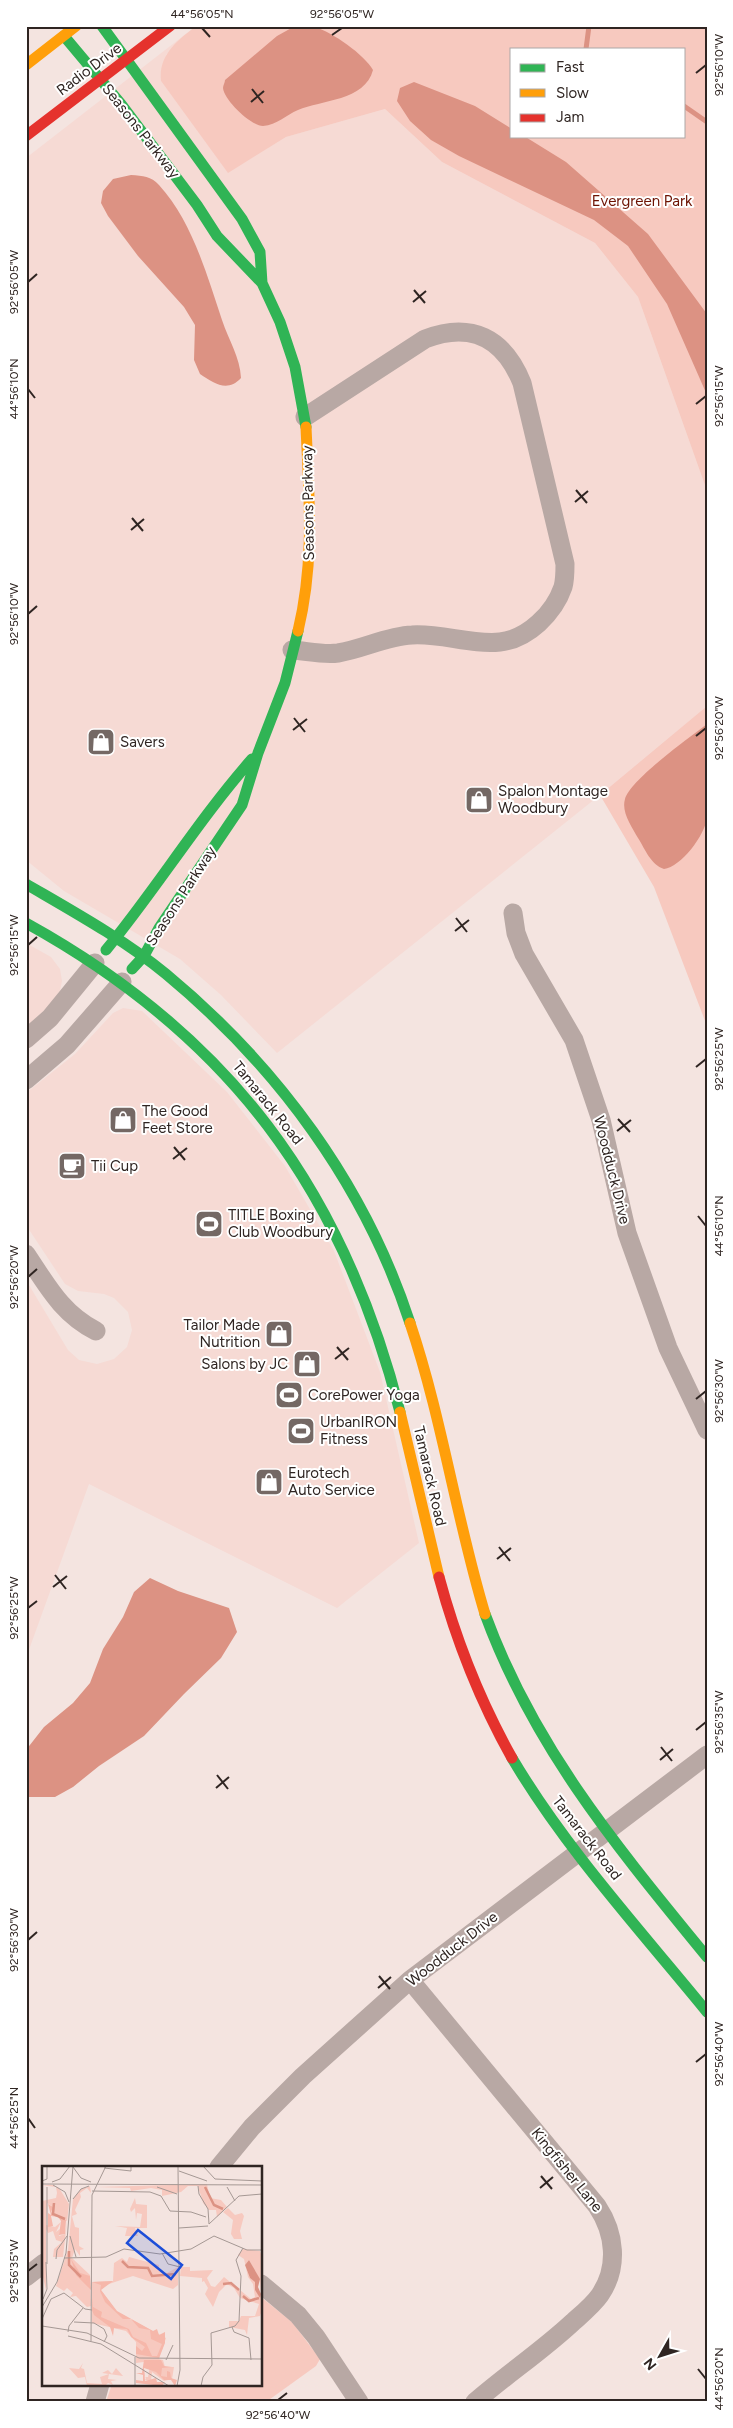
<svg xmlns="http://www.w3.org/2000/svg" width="733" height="2428" font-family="Figtree,sans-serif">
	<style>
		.built { fill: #f6dad4 }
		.green { fill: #f7c9bf; fill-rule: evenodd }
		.water { fill: #dc9283 }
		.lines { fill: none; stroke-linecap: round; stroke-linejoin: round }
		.stream { stroke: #dc9283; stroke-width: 5 }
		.street { stroke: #b8a8a4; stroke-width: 19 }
		.fast { stroke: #30b455; stroke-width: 11 }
		.slow { stroke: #ff9f0a; stroke-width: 11 }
		.jam { stroke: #e5322d; stroke-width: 11 }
		.ticks { fill: none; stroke: #2f2522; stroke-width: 2 }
		.labels { text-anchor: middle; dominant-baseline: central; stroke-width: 4; stroke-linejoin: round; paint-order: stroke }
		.street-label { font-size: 15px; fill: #2f2522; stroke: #fff }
		.park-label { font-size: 15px; fill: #6d1303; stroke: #fff }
		.poi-label { font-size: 15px; fill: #2f2522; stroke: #fff; text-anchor: start }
		.inset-river { fill: none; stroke: #dc9283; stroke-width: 2.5 }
		.inset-road { fill: none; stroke: #a59894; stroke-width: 1 }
		.view { fill: #1d4ed8; fill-opacity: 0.15; stroke: #1d4ed8; stroke-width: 2.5 }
		.inset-edge { fill: none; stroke: #2f2522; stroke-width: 2.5 }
		.neatline { fill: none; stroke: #2f2522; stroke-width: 2 }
		.ticks-label { font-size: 12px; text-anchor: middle; fill: #2f2522 }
	</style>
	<rect width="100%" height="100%" fill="#f4e4e0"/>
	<!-- built -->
	<path class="built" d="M 187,33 L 166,55 L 161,81 L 228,172 L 286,137 L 385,109 L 442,162 L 595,243 L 638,297 L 707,491 L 707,706 L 600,795 L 277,1053 L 221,995 L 180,959 L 64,891 L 26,860 L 26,158 Z
		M 26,943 L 51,957 L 60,969 L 62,981 L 60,991 L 54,1002 L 26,1027 Z
		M 123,1008 L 142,1011 L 227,1092 L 285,1166 L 334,1251 L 380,1372 L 419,1543 L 337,1608 L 89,1484 L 26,1658 L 26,1280 L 68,1350 L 79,1360 L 97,1364 L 114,1359 L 127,1347 L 132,1330 L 128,1312 L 114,1298 L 104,1294 L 78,1291 L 65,1284 L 26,1225 L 26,1093 L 75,1054 L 113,1013 Z"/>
	<!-- green -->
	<path class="green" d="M 196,26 L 707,26 L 707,491 L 638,297 L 595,243 L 442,162 L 385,109 L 286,137 L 228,173 L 161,81 C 158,55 178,40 196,26 ZM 512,49 L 684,49 L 684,136 L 512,136 Z
		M 707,706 L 707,1026 L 654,887 L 600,795 Z
		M 261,2297 L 292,2322 L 320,2359 L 316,2366 L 266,2402 L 106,2402 L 112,2384 L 261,2384 Z"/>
	<!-- water -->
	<path class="water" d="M 295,26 C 301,26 309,25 315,27 C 332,32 365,55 373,70 C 365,101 321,100 298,110 C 286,115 277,125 263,126 C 251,126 224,100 223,88 C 223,85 225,83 225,80 L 277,36 Z
		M 414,82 L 475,106 L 512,129 L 512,136 L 524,136 L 566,162 L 648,234 L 707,314 L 707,395 L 667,304 L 628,246 L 594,220 L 459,156 L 431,140 L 410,121 L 397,101 L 400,88 Z
		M 131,175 C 143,176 151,176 159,185 C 192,221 207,275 222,320 C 229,341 240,357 241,378 C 227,393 214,383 200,374 L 194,360 L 195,325 L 184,307 L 138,256 L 108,216 L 101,203 L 103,191 L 113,179 Z
		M 707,724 C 707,755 710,787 707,818 C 705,835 681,867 664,869 C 651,865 645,849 638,838 C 632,827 621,812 625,799 C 630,780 689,738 707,724 Z
		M 150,1578 L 178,1591 L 229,1608 L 237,1632 L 221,1658 L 184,1694 L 144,1736 L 99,1766 L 73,1787 L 55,1797 L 26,1797 L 26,1750 L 44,1727 L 73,1703 L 90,1683 L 103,1649 L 123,1617 L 134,1592 Z"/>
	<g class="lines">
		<!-- stream -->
		<path class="stream" d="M 586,49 L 589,26
			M 684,106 L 707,122"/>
		<!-- street -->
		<path class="street" d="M 292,650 C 307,651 323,655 338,653 C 363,649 387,636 412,635 C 441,633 471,645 500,642 C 528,639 554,613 563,587 C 565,580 565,571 565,564 L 522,383 C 504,338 471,321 425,339 L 305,417
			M 513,913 L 516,933 L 524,954 L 574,1040 L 601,1120 L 627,1233 L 668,1348 L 707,1430
			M 26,1039 L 50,1018 L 95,963
			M 26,1080 L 67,1045 L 122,982
			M 26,1254 C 47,1285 61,1313 96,1331
			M 410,1980 L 597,2206 C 615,2233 619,2267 600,2295 C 593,2305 582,2314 573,2322 C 542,2351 507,2374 475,2402
			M 219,2167 L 252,2127 L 303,2076 L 410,1980 L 707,1755
			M 26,2277 L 44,2263
			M 261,2284 L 298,2315 L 316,2337 L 359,2402
			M 95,2402 L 100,2384"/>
		<!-- fast -->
		<path class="fast" d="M 102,26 L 242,219 L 260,252 L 262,283
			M 64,36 L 121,104 L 197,205 L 217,236 L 262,283 L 280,322 L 295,367 L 306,427
			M 26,884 C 74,912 123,939 166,974 C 277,1066 365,1185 410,1323
			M 26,923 C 229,1035 343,1189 400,1412
			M 106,950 C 157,888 199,819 252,759
			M 132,969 L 144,956 L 159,928 L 242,805 L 258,753 L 285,683 L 298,631
			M 485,1614 C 534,1748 618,1848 707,1957
			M 512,1758 C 565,1848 641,1931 707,2012"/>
		<!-- slow -->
		<path class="slow" d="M 26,65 L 76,26
			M 298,631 C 315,561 309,497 306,427
			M 410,1323 C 442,1418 456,1518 485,1614
			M 400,1412 L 439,1577"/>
		<!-- jam -->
		<path class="jam" d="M 26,136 L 170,26
			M 439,1577 C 456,1640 480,1701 512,1758"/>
	</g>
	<!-- ticks -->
	<path class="ticks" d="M 202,28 L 210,37M 332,35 L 342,28M 696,73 L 706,65M 252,89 L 263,103M 251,102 L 264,91M 28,282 L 37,274M 414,290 L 425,303M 413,302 L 426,291M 28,389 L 35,398M 696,404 L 706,396M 576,490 L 587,503M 575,502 L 588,491M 132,518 L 143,531M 131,530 L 144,519M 28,614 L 37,606M 294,718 L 305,732M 293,730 L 307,719M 696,736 L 706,728M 456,918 L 467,932M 455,931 L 469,920M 28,945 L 37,937M 696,1067 L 706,1059M 618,1119 L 630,1132M 617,1131 L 631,1120M 174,1147 L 185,1160M 173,1159 L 187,1148M 698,1216 L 706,1226M 28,1277 L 37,1269M 337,1347 L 348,1360M 335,1359 L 349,1348M 696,1399 L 706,1391M 499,1547 L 510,1561M 497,1559 L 511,1548M 55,1575 L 66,1589M 53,1587 L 67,1576M 28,1608 L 37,1601M 696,1730 L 706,1722M 661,1747 L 672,1761M 660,1760 L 673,1749M 217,1775 L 228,1789M 216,1788 L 229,1777M 28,1940 L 37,1932M 379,1976 L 390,1989M 378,1988 L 391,1977M 696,2062 L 706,2054M 28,2118 L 35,2128M 541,2176 L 552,2189M 540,2188 L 553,2177M 28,2271 L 37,2264M 698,2369 L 706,2379M 278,2400 L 287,2393"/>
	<!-- icons -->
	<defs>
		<symbol id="shop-square" viewBox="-11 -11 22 22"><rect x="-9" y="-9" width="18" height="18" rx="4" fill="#746864" stroke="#fff"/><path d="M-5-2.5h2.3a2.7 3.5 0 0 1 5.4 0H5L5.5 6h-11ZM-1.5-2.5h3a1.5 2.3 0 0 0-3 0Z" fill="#fff"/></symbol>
		<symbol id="cafe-square" viewBox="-11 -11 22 22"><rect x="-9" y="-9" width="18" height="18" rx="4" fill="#746864" stroke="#fff"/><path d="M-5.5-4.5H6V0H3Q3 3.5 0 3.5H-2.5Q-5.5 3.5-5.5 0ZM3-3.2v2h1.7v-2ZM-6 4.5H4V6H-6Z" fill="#fff"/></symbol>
		<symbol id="stadium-square" viewBox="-11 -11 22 22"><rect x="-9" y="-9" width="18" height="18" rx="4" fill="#746864" stroke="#fff"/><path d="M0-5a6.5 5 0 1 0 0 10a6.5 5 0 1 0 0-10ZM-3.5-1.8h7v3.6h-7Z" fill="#fff"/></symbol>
	</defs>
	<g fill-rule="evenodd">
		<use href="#shop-square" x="85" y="726" width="32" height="32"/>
		<use href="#shop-square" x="463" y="784" width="32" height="32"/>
		<use href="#shop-square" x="107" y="1104" width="32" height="32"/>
		<use href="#cafe-square" x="56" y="1150" width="32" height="32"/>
		<use href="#stadium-square" x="193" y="1208" width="32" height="32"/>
		<use href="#shop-square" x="263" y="1318" width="32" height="32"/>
		<use href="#shop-square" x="291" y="1348" width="32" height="32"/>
		<use href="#stadium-square" x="273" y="1379" width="32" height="32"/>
		<use href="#stadium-square" x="285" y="1415" width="32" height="32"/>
		<use href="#shop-square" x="253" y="1466" width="32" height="32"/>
	</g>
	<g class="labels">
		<!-- street labels -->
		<g class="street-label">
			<text transform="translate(89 69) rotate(-37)">Radio Drive</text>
			<text transform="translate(141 131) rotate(52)">Seasons Parkway</text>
			<text transform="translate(308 503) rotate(-91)">Seasons Parkway</text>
			<text transform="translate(181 896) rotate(-57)">Seasons Parkway</text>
			<text transform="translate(268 1103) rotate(51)">Tamarack Road</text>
			<text transform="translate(612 1170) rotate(76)">Woodduck Drive</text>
			<text transform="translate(430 1476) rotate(77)">Tamarack Road</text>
			<text transform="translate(587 1838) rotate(52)">Tamarack Road</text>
			<text transform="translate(452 1949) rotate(-38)">Woodduck Drive</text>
			<text transform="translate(567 2170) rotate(51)">Kingfisher Lane</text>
		</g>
		<!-- park labels -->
		<g class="park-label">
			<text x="642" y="201">Evergreen Park</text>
		</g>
		<!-- poi labels -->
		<g class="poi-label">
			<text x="120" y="742">Savers</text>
			<text x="498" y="791">Spalon Montage<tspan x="498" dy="17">Woodbury</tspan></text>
			<text x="142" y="1111">The Good<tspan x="142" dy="17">Feet Store</tspan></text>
			<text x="91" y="1166">Tii Cup</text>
			<text x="228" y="1215">TITLE Boxing<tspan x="228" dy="17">Club Woodbury</tspan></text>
			<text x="260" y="1325" text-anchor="end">Tailor Made<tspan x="260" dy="17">Nutrition</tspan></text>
			<text x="288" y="1364" text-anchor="end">Salons by JC</text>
			<text x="308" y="1395">CorePower Yoga</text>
			<text x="320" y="1422">UrbanIRON<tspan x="320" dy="17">Fitness</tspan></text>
			<text x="288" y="1473">Eurotech<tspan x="288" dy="17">Auto Service</tspan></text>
		</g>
	</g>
	<!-- overview -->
	<g transform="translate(42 2166)">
		<rect width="220" height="220" fill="#f4e4e0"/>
		<path d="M 165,18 L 168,32 L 179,34 L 185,41 L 175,51 L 174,44 L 167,44 L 161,37 L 156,20 L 146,20 L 139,26 L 120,30 L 120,24 L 109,22 L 89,25 L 88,22 L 54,21 ZM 0,19 L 11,19 L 17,22 L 27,38 L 21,91 L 11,91 L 12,83 L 20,76 L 14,74 L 11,65 L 6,67 L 4,63 L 4,124 L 0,107 L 0,35 L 14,32 L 15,27 L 14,21 ZM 5,37 L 13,42 L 9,45 L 11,49 L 25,55 L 23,68 L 17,70 L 18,63 L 14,66 L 19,56 L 13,61 L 4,59 ZM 48,20 L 49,27 L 45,22 L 38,27 L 39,31 L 33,44 L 35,48 L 30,50 L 33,61 L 37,62 L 37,80 L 42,83 L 38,84 L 38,90 L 33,83 L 30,92 L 48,109 L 49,140 L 45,141 L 34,130 L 28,131 L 31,127 L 25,122 L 22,125 L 14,120 L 26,84 L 31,33 L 39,23 ZM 93,32 L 94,38 L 105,39 L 105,62 L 93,62 L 96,70 L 83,70 L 85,62 L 73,60 L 98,61 L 100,48 L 95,47 L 94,54 L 93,42 L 89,46 L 88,43 ZM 186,42 L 193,49 L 200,47 L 202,50 L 198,65 L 200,73 L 192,73 L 189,68 L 191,54 L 181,46 ZM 201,83 L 218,85 L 219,88 L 220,144 L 218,150 L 207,152 L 205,169 L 203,164 L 187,161 L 187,155 L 197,155 L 199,150 L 213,150 L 217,138 L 198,132 L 192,122 L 185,118 L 177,126 L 171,141 L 163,128 L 166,122 L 162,115 L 160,116 L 160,112 L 138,110 L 139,101 L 148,101 L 148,105 L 171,104 L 165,112 L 169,120 L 173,121 L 182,111 L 209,133 L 213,131 L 211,118 L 206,111 L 202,93 L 196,89 ZM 207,94 L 218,114 L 219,129 L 213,124 L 214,116 L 208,112 L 203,99 ZM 87,91 L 117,99 L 117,104 L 125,107 L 136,101 L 136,119 L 131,123 L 91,110 L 61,120 L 59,124 L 75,146 L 124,172 L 117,193 L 121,194 L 123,201 L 132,201 L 130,213 L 122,215 L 110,206 L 109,215 L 103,214 L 104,212 L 102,210 L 102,203 L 103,211 L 106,211 L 109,195 L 94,197 L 94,176 L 84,165 L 50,157 L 50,116 L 71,115 L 72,97 L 80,92 L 85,96 ZM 41,197 L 39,202 L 42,203 L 45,217 L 60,218 L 58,211 L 67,208 L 60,207 L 66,204 L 70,208 L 74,202 L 81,210 L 67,208 L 66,213 L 75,214 L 69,215 L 71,219 L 66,217 L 63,220 L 45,220 L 43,211 L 36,212 L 27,202 L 37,203 Z" fill="#f7c9bf" fill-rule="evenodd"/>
		<path d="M 6,38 L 13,42 L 9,45 L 11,49 L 24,54 L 23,68 L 17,69 L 19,55 L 16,51 L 9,50 L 11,60 L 6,61 L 6,47 L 9,49 ZM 29,93 L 38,107 L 48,110 L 49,124 L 34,109 ZM 71,115 L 59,124 L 75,145 L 111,165 L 115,163 L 117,169 L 123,166 L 123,177 L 117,192 L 94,188 L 94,180 L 100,185 L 103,181 L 89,171 L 85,163 L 72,162 L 71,170 L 68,161 L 52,149 L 50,144 L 51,131 L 51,141 L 60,146 L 59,151 L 87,163 L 91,171 L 104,177 L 110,190 L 115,190 L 120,178 L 109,173 L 108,164 L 97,162 L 89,153 L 81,153 L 63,136 L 58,125 L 59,119 L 50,116 ZM 102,194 L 119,194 L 122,200 L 130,201 L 120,202 L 119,210 L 125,211 L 125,205 L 128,206 L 129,212 L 135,214 L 133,220 L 129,214 L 122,214 L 114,206 L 102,202 L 103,215 L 114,212 L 115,216 L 123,216 L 120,220 L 94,217 L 94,214 L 101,215 L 101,209 L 94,207 L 100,207 Z" fill="#f6b7aa"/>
		<path d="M 207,94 L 218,113 L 216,121 L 219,128 L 218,132 L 213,124 L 213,116 L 208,112 L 203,99 Z" fill="#dc9283"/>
		<path class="inset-river" d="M 163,21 L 172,39 L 181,43M 12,37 L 11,48 L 23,53M 27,85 L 27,99 L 39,111M 80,95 L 86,101 L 106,102 L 110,110 L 134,108M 181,118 L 189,117 L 197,124M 201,130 L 207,135 L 217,132"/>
		<path class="inset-road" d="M 161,0 L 173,13 L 220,15M 31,1 L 39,12 L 49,16M 62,2 L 89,5 L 89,0M 137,5 L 165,15M 0,15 L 5,13 L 5,0M 10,16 L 18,13 L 28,0M 0,18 L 220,19M 11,19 L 23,26 L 27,36M 156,20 L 157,28 L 166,43 L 167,58 L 197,30 L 220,28M 115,21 L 135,28M 185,21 L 193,35M 50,25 L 108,26 L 119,30 L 128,45 L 149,46 L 164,51M 31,33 L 39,23 L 47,20M 137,62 L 166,60M 28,70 L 34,91M 120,87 L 126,98 L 138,101M 22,92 L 64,91 L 82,83 L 118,88 L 149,83 L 172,70 L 205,84 L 220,84M 14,93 L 15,84 L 25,70M 5,98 L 5,21M 1,133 L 5,123 L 4,96M 0,141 L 15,116 L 24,87 L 31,0M 0,153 L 9,133 L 22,127 L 43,143 L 50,144M 32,156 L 52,157 L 62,163 L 65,170 L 62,176M 0,160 L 45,167 L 97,192 L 220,193M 190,161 L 192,166 L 207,172 L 209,194M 26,166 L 27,160 L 41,142M 26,170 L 59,178 L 127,220M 49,175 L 50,29 L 64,0M 93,191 L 93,220M 124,194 L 131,179M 135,220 L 138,204 L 136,0M 159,220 L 161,211 L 170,199 L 169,167 L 193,160 L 197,155 L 199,110 L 194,94 L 201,82"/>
		<path class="view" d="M 96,64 L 140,99 L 129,113 L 85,77 Z"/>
		<rect width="220" height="220" class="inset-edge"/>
	</g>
	<!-- border -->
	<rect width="733" height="2428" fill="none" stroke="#ffffff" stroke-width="55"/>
	<!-- legend -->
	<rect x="510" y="48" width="175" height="90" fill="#ffffff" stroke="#aca8a7"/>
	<rect x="520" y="64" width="25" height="8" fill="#30b455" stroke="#aca8a7"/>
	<text x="556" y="72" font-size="15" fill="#2f2522">Fast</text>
	<rect x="520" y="89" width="25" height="8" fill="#ff9f0a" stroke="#aca8a7"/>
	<text x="556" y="98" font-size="15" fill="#2f2522">Slow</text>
	<rect x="520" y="114" width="25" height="8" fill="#e5322d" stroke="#aca8a7"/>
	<text x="556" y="122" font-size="15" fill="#2f2522">Jam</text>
	<!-- north arrow -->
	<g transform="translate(660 2356) rotate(231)" stroke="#ffffff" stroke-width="4" paint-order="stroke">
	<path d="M0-4L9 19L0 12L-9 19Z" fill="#2f2522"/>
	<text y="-8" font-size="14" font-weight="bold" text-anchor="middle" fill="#2f2522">N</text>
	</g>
	<rect x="28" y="28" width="678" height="2372" class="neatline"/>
	<g class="ticks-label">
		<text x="202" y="18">44°56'05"N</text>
		<text x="342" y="18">92°56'05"W</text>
		<text transform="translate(719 65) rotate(-90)" y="4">92°56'10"W</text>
		<text transform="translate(14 282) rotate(-90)" y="4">92°56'05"W</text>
		<text transform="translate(14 389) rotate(-90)" y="4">44°56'10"N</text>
		<text transform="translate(719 396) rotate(-90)" y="4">92°56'15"W</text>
		<text transform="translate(14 614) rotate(-90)" y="4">92°56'10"W</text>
		<text transform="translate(719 728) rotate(-90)" y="4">92°56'20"W</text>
		<text transform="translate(14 945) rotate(-90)" y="4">92°56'15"W</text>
		<text transform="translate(719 1059) rotate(-90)" y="4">92°56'25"W</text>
		<text transform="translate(719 1226) rotate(-90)" y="4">44°56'10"N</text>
		<text transform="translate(14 1277) rotate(-90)" y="4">92°56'20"W</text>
		<text transform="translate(719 1391) rotate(-90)" y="4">92°56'30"W</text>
		<text transform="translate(14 1608) rotate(-90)" y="4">92°56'25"W</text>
		<text transform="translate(719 1722) rotate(-90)" y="4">92°56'35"W</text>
		<text transform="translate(14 1940) rotate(-90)" y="4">92°56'30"W</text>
		<text transform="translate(719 2054) rotate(-90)" y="4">92°56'40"W</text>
		<text transform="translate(14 2118) rotate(-90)" y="4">44°56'25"N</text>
		<text transform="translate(14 2271) rotate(-90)" y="4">92°56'35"W</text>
		<text transform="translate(719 2379) rotate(-90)" y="4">44°56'20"N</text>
		<text x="278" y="2419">92°56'40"W</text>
	</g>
</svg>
